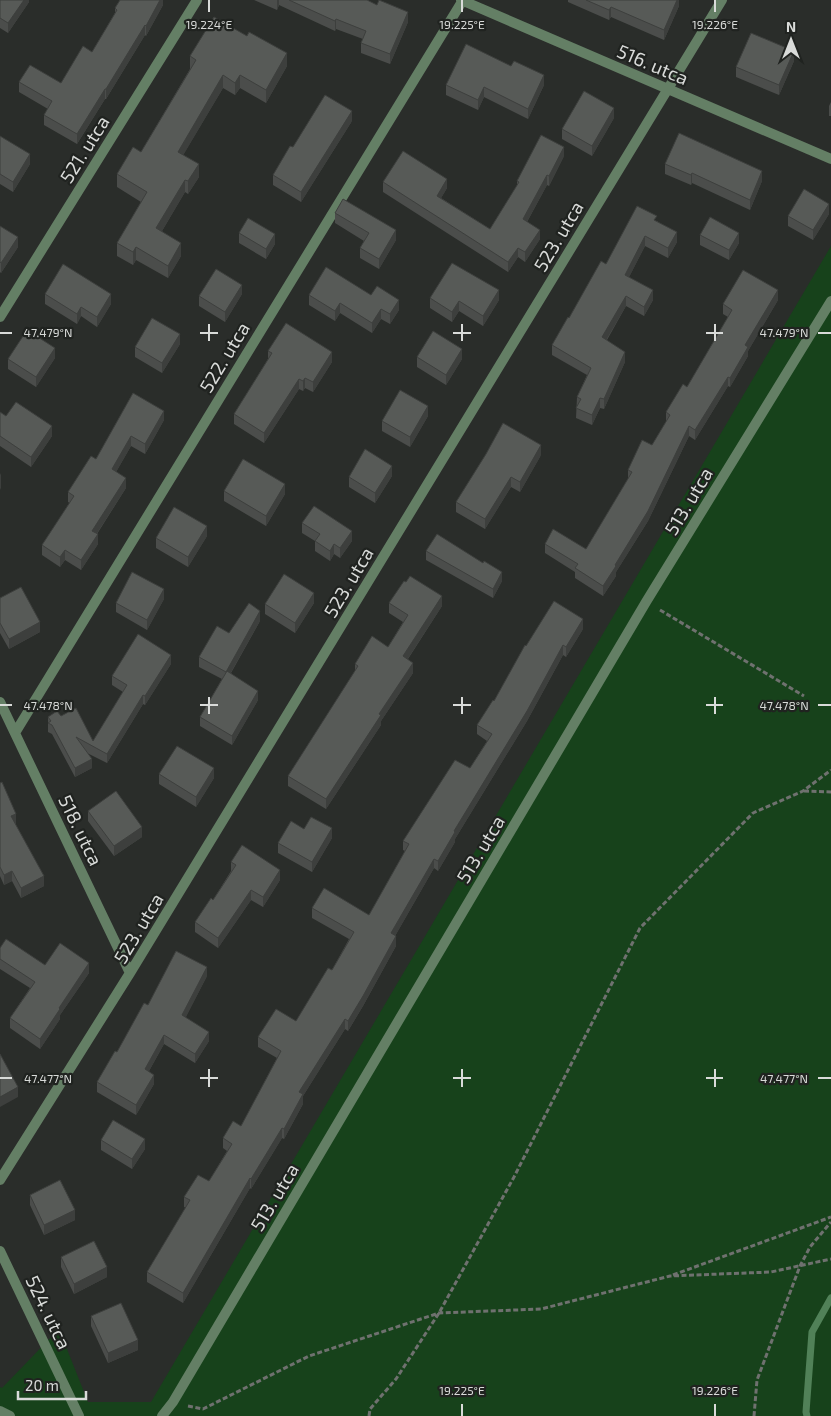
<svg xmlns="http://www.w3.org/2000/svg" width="831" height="1416" font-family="'Exo 2',sans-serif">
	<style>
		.green { fill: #17421b }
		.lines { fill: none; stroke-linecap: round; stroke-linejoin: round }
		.stream { stroke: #518158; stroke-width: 7 }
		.path { stroke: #6f716f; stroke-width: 3; stroke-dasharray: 5 2.5; stroke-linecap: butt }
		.street { stroke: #647f65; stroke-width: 10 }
		.wall { fill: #4b4d4b }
		.shaded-wall { fill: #3d3f3d }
		.building { fill: #575a57; stroke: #3d3f3d }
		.ticks { fill: none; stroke: #d9dbd9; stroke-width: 2 }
		.labels { text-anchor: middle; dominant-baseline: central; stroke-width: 4.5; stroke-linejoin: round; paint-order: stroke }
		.street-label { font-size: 19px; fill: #d9dbd9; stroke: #202320 }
		.ticks-label { font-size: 12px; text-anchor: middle; fill: #d9dbd9; stroke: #202320; stroke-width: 4.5; stroke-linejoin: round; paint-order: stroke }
	</style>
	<rect width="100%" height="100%" fill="#2a2d2a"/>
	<!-- green -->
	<path class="green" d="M 831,246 L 831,1416 L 0,1416 L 0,1387 L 2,1388 L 59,1329 L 88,1402 L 151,1402 Z"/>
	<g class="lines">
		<!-- stream -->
		<path class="stream" d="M 807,1416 L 806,1412 L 812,1332 L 831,1298"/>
		<!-- path -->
		<path class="path" d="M 660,610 L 804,696
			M 804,791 L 831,792
			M 673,1275 L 831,1217
			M 188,1406 L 203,1409 L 309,1356 L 439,1313 L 541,1309 L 670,1276 L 771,1272 L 831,1259
			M 369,1416 L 370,1409 L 396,1379 L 439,1313 L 514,1177 L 640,928 L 753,813 L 803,791 L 831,770
			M 754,1416 L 757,1380 L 800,1266 L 810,1247 L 831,1222"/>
		<!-- street -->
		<path class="street" d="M 461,0 L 831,159
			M 0,317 L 197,0
			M 0,702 L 130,973
			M 15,733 L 463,0
			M 0,1180 L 130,973 L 722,0
			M 0,1251 L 79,1416
			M 0,1411 L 10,1416
			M 162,1416 L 173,1402 L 646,602 L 831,301"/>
	</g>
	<!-- wall -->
	<path class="wall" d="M 0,0 L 29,0 L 29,2 L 8,33 L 0,28 Z
		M 163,0 L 163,5 L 146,36 L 145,35 L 106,99 L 105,99 L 77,144 L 44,125 L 44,115 L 48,109 L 19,92 L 19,82 L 61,83 L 92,52 L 115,13 L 115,8 Z
		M 254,0 L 367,0 L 408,22 L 390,64 L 361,53 L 361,43 L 363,39 L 336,29 L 335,31 L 279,5 L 277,10 Z
		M 568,0 L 679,0 L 679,6 L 664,40 L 611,17 L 609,20 L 568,2 Z
		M 190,56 L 287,66 L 266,103 L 240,88 L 235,95 L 223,88 L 183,155 L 199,177 L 188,194 L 185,192 L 162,231 L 181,256 L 168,278 L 136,260 L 133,265 L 117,256 L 117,243 L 141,202 L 117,187 L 117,174 L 141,152 L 190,69 Z
		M 794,61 L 779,95 L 736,77 L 736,67 Z
		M 446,85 L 544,85 L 528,119 L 484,97 L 478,110 L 446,95 Z
		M 831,102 L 831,116 L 829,116 L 829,106 Z
		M 614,118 L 592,156 L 562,139 L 562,129 Z
		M 352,121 L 301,202 L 273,185 L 273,175 Z
		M 0,136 L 30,164 L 13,192 L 0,184 Z
		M 564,156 L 549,186 L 547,185 L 527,222 L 540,239 L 525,262 L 518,257 L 508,272 L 383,192 L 383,182 L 447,188 L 441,198 L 490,229 L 517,186 L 517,181 Z
		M 665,164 L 762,181 L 750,210 L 692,183 L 691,185 L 665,174 Z
		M 335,213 L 396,240 L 379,269 L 360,258 L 360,248 L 364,241 L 335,223 Z
		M 829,214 L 813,240 L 788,226 L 788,216 Z
		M 657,221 L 677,242 L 668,258 L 645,246 L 629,277 L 653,300 L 644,316 L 626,306 L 607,340 L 625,362 L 604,409 L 600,408 L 592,425 L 576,418 L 577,397 L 587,375 L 552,355 L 552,345 L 606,264 Z
		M 0,226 L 18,247 L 1,273 L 0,272 Z
		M 239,233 L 275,244 L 266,259 L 239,243 Z
		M 700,235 L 739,243 L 729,260 L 700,245 Z
		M 45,294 L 111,304 L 97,327 L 81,316 L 77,324 L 45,304 Z
		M 242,294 L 225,322 L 199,306 L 199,296 Z
		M 309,295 L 371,295 L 399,310 L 390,324 L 381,319 L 372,333 L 340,313 L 335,321 L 309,305 Z
		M 430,298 L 499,300 L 483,326 L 459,311 L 452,322 L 430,308 Z
		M 778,300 L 748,351 L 748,356 L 730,387 L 728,386 L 695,440 L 689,436 L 648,521 L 616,572 L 616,576 L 603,596 L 575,578 L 575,572 L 545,553 L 545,544 L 586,549 L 628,479 L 628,470 L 652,445 L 666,422 L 666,412 L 687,387 L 728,317 L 723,314 L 723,304 Z
		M 180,344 L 162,373 L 135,357 L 135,347 Z
		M 268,351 L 332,362 L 313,392 L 305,388 L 303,391 L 299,389 L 264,443 L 234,424 L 234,414 L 268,359 Z
		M 417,357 L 462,359 L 446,385 L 417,367 Z
		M 55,358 L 36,387 L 8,369 L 8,359 Z
		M 133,393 L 164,420 L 145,454 L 131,446 L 116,472 L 126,488 L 97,534 L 98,544 L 81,570 L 65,560 L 60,567 L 42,555 L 42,545 L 70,503 L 68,502 L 68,492 L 96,459 Z
		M 0,412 L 6,416 L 52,436 L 31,467 L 0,446 Z
		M 428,416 L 410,447 L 382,431 L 382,421 Z
		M 541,455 L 520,492 L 511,487 L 485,529 L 456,512 L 456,502 Z
		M 392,476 L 375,503 L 349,487 L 349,477 Z
		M 224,491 L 285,494 L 266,526 L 224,501 Z
		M 302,523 L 352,541 L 340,558 L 334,554 L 330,561 L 315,551 L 315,541 L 302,533 Z
		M 207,536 L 188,567 L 156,548 L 156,538 Z
		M 426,551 L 502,581 L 493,598 L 426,560 Z
		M 0,598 L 40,632 L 9,649 L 0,633 Z
		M 164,599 L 147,630 L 116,612 L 116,603 Z
		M 314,603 L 295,633 L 265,614 L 265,604 Z
		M 389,603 L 442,606 L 408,659 L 413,673 L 381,721 L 381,725 L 326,809 L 288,786 L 288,776 L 355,672 L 355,664 L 388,647 L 403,622 L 389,613 Z
		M 260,621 L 231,673 L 258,700 L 232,745 L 200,726 L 200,717 L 222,679 L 199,667 L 199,657 L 229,633 Z
		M 583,629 L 566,657 L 563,655 L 527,721 L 455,839 L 455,842 L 438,871 L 434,868 L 395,936 L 396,946 L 363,1006 L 348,1031 L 345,1029 L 303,1096 L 303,1104 L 284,1139 L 282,1138 L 251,1189 L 250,1188 L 183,1303 L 147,1282 L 147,1272 L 186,1208 L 184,1207 L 184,1197 L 209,1181 L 227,1151 L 223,1148 L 223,1138 L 241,1126 L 277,1058 L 258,1047 L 258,1037 L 296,1021 L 332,970 L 349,939 L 312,918 L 312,908 L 369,915 L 405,851 L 403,850 L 403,841 L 470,768 L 487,741 L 477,734 L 477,725 L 494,701 L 526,646 Z
		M 171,664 L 145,705 L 143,704 L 107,763 L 87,753 L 92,768 L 75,777 L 52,734 L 48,732 L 48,717 L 61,716 L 93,741 L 123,692 L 112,685 L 112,676 Z
		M 159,774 L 214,778 L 196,807 L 159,784 Z
		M 0,783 L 16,824 L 15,824 L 44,886 L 21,898 L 12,881 L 4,885 L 0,876 Z
		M 88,811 L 142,837 L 114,856 L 88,821 Z
		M 304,829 L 332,838 L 312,872 L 278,853 L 278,843 Z
		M 231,862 L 280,880 L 263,907 L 251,900 L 218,948 L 195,932 L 195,922 L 213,900 L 231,871 Z
		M 0,948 L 45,965 L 89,973 L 60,1015 L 60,1019 L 40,1049 L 10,1028 L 10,1018 L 30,988 L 0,969 Z
		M 207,976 L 185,1018 L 209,1041 L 195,1063 L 164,1044 L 149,1071 L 154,1084 L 136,1115 L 97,1092 L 97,1082 L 148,1005 Z
		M 101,1140 L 145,1149 L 132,1169 L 101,1150 Z
		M 30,1195 L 75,1220 L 44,1235 L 30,1205 Z
		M 61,1257 L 107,1277 L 74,1294 L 61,1267 Z
		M 91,1316 L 138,1350 L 108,1363 L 91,1326 Z"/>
	<!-- shaded-wall -->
	<path class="shaded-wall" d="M 24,0 L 29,0 L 29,2 L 8,33 L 8,23 Z
		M 160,0 L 163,0 L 163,5 L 146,36 L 146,26 Z
		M 277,0 L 279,0 L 279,5 L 277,10 Z
		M 677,0 L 679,0 L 679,6 L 664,40 L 664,30 Z
		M 611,7 L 611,17 L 609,20 L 609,10 Z
		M 408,12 L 408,22 L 390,64 L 390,54 Z
		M 336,19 L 336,29 L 335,31 L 335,21 Z
		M 145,25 L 145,35 L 106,99 L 106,89 Z
		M 794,51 L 794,61 L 779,95 L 779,85 Z
		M 287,53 L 287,66 L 266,103 L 266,90 Z
		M 223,75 L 223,88 L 178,164 L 178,152 Z
		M 240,75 L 240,88 L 235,95 L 235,83 Z
		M 544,75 L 544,85 L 528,119 L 528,109 Z
		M 484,87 L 484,97 L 478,110 L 478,100 Z
		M 105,89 L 105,99 L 77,144 L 77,134 Z
		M 614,108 L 614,118 L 592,156 L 592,146 Z
		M 352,111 L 352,121 L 301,202 L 301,192 Z
		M 564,147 L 564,156 L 549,186 L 549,176 Z
		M 30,154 L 30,164 L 13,192 L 13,182 Z
		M 199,164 L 199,177 L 188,194 L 188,181 Z
		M 762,171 L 762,181 L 750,210 L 750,200 Z
		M 692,173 L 692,183 L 691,185 L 691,175 Z
		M 547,175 L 547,185 L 523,229 L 523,219 Z
		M 447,179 L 447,188 L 437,205 L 437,196 Z
		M 185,180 L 185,192 L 156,241 L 156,228 Z
		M 829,204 L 829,214 L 813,240 L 813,230 Z
		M 396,230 L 396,240 L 379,269 L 379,259 Z
		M 540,230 L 540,239 L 525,262 L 525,252 Z
		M 677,232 L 677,242 L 668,258 L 668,248 Z
		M 739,233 L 739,243 L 729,260 L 729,250 Z
		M 275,234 L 275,244 L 266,259 L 266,249 Z
		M 645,236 L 645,246 L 625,285 L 625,275 Z
		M 18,237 L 18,247 L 1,273 L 1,263 Z
		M 181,243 L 181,256 L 168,278 L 168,266 Z
		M 136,247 L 136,260 L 133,265 L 133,252 Z
		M 518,248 L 518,257 L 508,272 L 508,262 Z
		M 242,285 L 242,294 L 225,322 L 225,312 Z
		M 499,290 L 499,300 L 483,326 L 483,316 Z
		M 653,290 L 653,300 L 644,316 L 644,307 Z
		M 778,290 L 778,300 L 748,351 L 748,356 L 730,387 L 730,378 L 745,345 Z
		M 111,294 L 111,304 L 97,327 L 97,317 Z
		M 626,296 L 626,306 L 602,347 L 602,337 Z
		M 399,300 L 399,310 L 390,324 L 390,314 Z
		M 459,301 L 459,311 L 452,322 L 452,312 Z
		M 340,303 L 340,313 L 335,321 L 335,311 Z
		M 81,307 L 81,316 L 77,324 L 77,314 Z
		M 381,309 L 381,319 L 372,333 L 372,323 Z
		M 180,334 L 180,344 L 162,373 L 162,363 Z
		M 55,348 L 55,358 L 36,387 L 36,377 Z
		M 462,349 L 462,359 L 446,385 L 446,375 Z
		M 332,352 L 332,362 L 313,392 L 313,382 Z
		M 625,352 L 625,362 L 604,409 L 604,399 Z
		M 728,377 L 728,386 L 695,440 L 695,430 Z
		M 305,378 L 305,388 L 303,391 L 303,381 Z
		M 299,379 L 299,389 L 264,443 L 264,433 Z
		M 600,398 L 600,408 L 592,425 L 592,415 Z
		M 428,406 L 428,416 L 410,447 L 410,437 Z
		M 164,411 L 164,420 L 145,454 L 145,444 Z
		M 52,426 L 52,436 L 31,467 L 31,457 Z
		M 689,426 L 689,436 L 648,521 L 616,572 L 616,576 L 603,596 L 603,586 Z
		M 131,436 L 131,446 L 112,479 L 112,469 Z
		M 541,445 L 541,455 L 520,492 L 520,482 Z
		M 392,466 L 392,476 L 375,503 L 375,493 Z
		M 1,473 L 1,488 L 0,490 L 0,475 Z
		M 511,477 L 511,487 L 485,529 L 485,519 Z
		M 126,478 L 126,488 L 92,541 L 92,531 Z
		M 285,484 L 285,494 L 266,526 L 266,516 Z
		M 207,526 L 207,536 L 188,567 L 188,557 Z
		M 352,531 L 352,541 L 340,558 L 340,548 Z
		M 98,534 L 98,544 L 81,570 L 81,560 Z
		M 334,544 L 334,554 L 330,561 L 330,551 Z
		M 65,550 L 65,560 L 60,567 L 60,557 Z
		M 502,572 L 502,581 L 493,598 L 493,589 Z
		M 164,589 L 164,599 L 147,630 L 147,620 Z
		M 314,593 L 314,603 L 295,633 L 295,623 Z
		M 442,596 L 442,606 L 403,666 L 403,656 Z
		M 260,611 L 260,621 L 226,681 L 226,672 Z
		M 583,619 L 583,629 L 566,657 L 566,647 Z
		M 40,622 L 40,632 L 9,649 L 9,639 Z
		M 563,645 L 563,655 L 527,721 L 455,839 L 455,842 L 438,871 L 438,861 L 454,831 Z
		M 171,655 L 171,664 L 145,705 L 145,696 Z
		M 413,663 L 413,673 L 381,721 L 381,725 L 326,809 L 326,799 L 379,714 Z
		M 258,691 L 258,700 L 232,745 L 232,736 Z
		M 143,695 L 143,704 L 107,763 L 107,754 Z
		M 92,759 L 92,768 L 75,777 L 75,768 Z
		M 214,768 L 214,778 L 196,807 L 196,797 Z
		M 16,814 L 16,824 L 11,826 L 11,816 Z
		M 142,827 L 142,837 L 114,856 L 114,846 Z
		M 332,828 L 332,838 L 312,872 L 312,862 Z
		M 434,859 L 434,868 L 391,943 L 391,933 Z
		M 280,870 L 280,880 L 263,907 L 263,897 Z
		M 12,871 L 12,881 L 4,885 L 4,875 Z
		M 44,876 L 44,886 L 21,898 L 21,888 Z
		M 251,890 L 251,900 L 218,948 L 218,938 Z
		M 396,936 L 396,946 L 363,1006 L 348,1031 L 348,1021 Z
		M 89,963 L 89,973 L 60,1015 L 60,1019 L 40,1049 L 40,1039 L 59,1008 Z
		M 207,967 L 207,976 L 182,1025 L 182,1015 Z
		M 345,1019 L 345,1029 L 303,1096 L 303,1104 L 284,1139 L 284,1129 L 299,1092 Z
		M 209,1032 L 209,1041 L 195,1063 L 195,1054 Z
		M 164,1035 L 164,1044 L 145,1078 L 145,1069 Z
		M 154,1075 L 154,1084 L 136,1115 L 136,1105 Z
		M 18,1087 L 18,1097 L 0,1107 L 0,1097 Z
		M 282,1128 L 282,1138 L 251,1189 L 251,1179 Z
		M 145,1139 L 145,1149 L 132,1169 L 132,1159 Z
		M 250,1178 L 250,1188 L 183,1303 L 183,1293 Z
		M 75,1210 L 75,1220 L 44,1235 L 44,1225 Z
		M 107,1267 L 107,1277 L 74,1294 L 74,1284 Z
		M 138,1340 L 138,1350 L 108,1363 L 108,1353 Z"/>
	<!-- building -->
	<path class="building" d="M 0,0 L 24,0 L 8,23 L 0,18 Z
		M 120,0 L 160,0 L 146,26 L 145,25 L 106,89 L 105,89 L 77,134 L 44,115 L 52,101 L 19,82 L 30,65 L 61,83 L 83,46 L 92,52 L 117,10 L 115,8 Z
		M 289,0 L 367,0 L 377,5 L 379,0 L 408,12 L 390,54 L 361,43 L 366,31 L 336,19 L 335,21 Z
		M 586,0 L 677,0 L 664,30 L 611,7 L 609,10 Z
		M 214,17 L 247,36 L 249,32 L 287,53 L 266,90 L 240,75 L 235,83 L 223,75 L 178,152 L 199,164 L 188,181 L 185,180 L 156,228 L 181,243 L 168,266 L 136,247 L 133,252 L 117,243 L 147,192 L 117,174 L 133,147 L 141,152 L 196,60 L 190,56 Z
		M 751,33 L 794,51 L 779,85 L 736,67 Z
		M 466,44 L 511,66 L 514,61 L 544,75 L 528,109 L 484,87 L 478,100 L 446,85 Z
		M 584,91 L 614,108 L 592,146 L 562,129 Z
		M 325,95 L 352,111 L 301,192 L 273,175 L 290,146 L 293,147 Z
		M 679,133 L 762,171 L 750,200 L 692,173 L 691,175 L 665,164 Z
		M 541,135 L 564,147 L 549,176 L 547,175 L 523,219 L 540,230 L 525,252 L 518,248 L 508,262 L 383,182 L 403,151 L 447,179 L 437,196 L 490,229 L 519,182 L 517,181 Z
		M 0,136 L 30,154 L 13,182 L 0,174 Z
		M 804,189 L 829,204 L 813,230 L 788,216 Z
		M 343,199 L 396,230 L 379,259 L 360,248 L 369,233 L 335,213 Z
		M 637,206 L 657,216 L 654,220 L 677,232 L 668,248 L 645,236 L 625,275 L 653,290 L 644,307 L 626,296 L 602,337 L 625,352 L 604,399 L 600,398 L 592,415 L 576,408 L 581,399 L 577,397 L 591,368 L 552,345 L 568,317 L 569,318 L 601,261 L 606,264 Z
		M 710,217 L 739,233 L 729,250 L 700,235 Z
		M 248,218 L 275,234 L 266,249 L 239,233 Z
		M 0,226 L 18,237 L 1,263 L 0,262 Z
		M 452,263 L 499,290 L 483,316 L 459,301 L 452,312 L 430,298 Z
		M 63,264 L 111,294 L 97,317 L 81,307 L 77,314 L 45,294 Z
		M 326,267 L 371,295 L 377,286 L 399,300 L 390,314 L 381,309 L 372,323 L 340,303 L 335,311 L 309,295 Z
		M 216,269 L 242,285 L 225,312 L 199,296 Z
		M 743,270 L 778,290 L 745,345 L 748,347 L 730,378 L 728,377 L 695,430 L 689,426 L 648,511 L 615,565 L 616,566 L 603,586 L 575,568 L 578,564 L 545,544 L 553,529 L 586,549 L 632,472 L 628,470 L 642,440 L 652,445 L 670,415 L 666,412 L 683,384 L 687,387 L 732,310 L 723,304 Z
		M 152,318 L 180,334 L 162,363 L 135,347 Z
		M 286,323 L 332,352 L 313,382 L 305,378 L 303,381 L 299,379 L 264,433 L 234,414 L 272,353 L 268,351 Z
		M 27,330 L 55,348 L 36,377 L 8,359 Z
		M 433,331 L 462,349 L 446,375 L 417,357 Z
		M 400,390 L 428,406 L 410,437 L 382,421 Z
		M 133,393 L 164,411 L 145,444 L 131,436 L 112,469 L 126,478 L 92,531 L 98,534 L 81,560 L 65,550 L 60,557 L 42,545 L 74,496 L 68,492 L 91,456 L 96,459 Z
		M 16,402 L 52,426 L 31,457 L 0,436 L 0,412 L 6,416 Z
		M 503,423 L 541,445 L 520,482 L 511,477 L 485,519 L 456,502 L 486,454 Z
		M 365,449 L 392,466 L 375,493 L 349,477 Z
		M 243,459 L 285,484 L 266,516 L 224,491 Z
		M 314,506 L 352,531 L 340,548 L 334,544 L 330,551 L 315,541 L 320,534 L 302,523 Z
		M 174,507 L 207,526 L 188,557 L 156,538 Z
		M 437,534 L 483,563 L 484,561 L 502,572 L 493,589 L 426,551 Z
		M 132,572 L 164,589 L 147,620 L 116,603 Z
		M 284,574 L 314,593 L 295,623 L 265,604 Z
		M 410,576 L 442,596 L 403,656 L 413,663 L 379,714 L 381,715 L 326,799 L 288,776 L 358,666 L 355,664 L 372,636 L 388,647 L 408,615 L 389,603 L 404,581 L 406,582 Z
		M 21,587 L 40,622 L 9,639 L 0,623 L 0,598 Z
		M 554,601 L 583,619 L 566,647 L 563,645 L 527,711 L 454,831 L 455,832 L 438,861 L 434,859 L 391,933 L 396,936 L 363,996 L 348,1021 L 345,1019 L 299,1092 L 303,1094 L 284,1129 L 282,1128 L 251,1179 L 250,1178 L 183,1293 L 147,1272 L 190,1200 L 184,1197 L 198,1175 L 209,1181 L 232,1144 L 223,1138 L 233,1121 L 241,1126 L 281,1051 L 258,1037 L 276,1009 L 296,1021 L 328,968 L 332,970 L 354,932 L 312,908 L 324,888 L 369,915 L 409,844 L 403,841 L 455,760 L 470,768 L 492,734 L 477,725 L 493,700 L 494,701 L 525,645 L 526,646 Z
		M 249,603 L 260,611 L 226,672 L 199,657 L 217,626 L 229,633 Z
		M 138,634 L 171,655 L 145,696 L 143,695 L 107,754 L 76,737 L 92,759 L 75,768 L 52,725 L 48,723 L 51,721 L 48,717 L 57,711 L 61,716 L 76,708 L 93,741 L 127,685 L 112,676 Z
		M 227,671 L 258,691 L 232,736 L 200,717 Z
		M 177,746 L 214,768 L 196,797 L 159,774 Z
		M 2,782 L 16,814 L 11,816 L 44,876 L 21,888 L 12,871 L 4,875 L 0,867 L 0,783 Z
		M 116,791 L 142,827 L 114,846 L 88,811 Z
		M 311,817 L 332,828 L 312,862 L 278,843 L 291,821 L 304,829 Z
		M 242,845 L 280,870 L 263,897 L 251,890 L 218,938 L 195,922 L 211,898 L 213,900 L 236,865 L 231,862 Z
		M 6,939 L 45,965 L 60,943 L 89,963 L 59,1008 L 60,1009 L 40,1039 L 10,1018 L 35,982 L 0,959 L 0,948 Z
		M 176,951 L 207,967 L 182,1015 L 209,1032 L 195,1054 L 164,1035 L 145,1069 L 154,1075 L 136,1105 L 97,1082 L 115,1051 L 117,1052 L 144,1003 L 148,1005 Z
		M 0,1054 L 18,1087 L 0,1097 Z
		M 113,1120 L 145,1139 L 132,1159 L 101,1140 Z
		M 60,1180 L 75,1210 L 44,1225 L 30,1195 Z
		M 94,1241 L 107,1267 L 74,1284 L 61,1257 Z
		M 121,1303 L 138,1340 L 108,1353 L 91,1316 Z"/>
	<!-- ticks -->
	<path class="ticks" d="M 209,0 L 209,12M 462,0 L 462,12M 715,0 L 715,12M 209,324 L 209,341M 462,324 L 462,341M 715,324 L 715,341M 0,333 L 12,333M 200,333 L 218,333M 453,333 L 471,333M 706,333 L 723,333M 818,333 L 831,333M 209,697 L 209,714M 462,697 L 462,714M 715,697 L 715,714M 0,705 L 12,705M 200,705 L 218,705M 453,705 L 471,705M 706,705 L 723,705M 818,705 L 831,705M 209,1069 L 209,1087M 462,1069 L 462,1087M 715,1069 L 715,1087M 0,1078 L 12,1078M 200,1078 L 218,1078M 453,1078 L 471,1078M 706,1078 L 723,1078M 818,1078 L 831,1078M 462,1404 L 462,1416M 715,1404 L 715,1416"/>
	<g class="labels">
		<!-- street labels -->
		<g class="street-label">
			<text transform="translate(653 64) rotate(23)">516. utca</text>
			<text transform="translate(84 149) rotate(-58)">521. utca</text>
			<text transform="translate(558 236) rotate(-59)">523. utca</text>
			<text transform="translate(224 357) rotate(-59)">522. utca</text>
			<text transform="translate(688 501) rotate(-59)">513. utca</text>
			<text transform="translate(348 582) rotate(-59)">523. utca</text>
			<text transform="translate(81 830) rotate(64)">518. utca</text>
			<text transform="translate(480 849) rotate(-59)">513. utca</text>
			<text transform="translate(138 928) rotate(-59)">523. utca</text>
			<text transform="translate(274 1197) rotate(-59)">513. utca</text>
			<text transform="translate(49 1312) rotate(64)">524. utca</text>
		</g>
	</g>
	<g class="ticks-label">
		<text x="209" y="29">19.224°E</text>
		<text x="462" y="29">19.225°E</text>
		<text x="715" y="29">19.226°E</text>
		<text x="48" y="337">47.479°N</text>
		<text x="784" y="337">47.479°N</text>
		<text x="48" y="710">47.478°N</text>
		<text x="784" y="710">47.478°N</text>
		<text x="48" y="1083">47.477°N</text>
		<text x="784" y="1083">47.477°N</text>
		<text x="462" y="1395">19.225°E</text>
		<text x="715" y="1395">19.226°E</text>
	</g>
	<!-- north arrow -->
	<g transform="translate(791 40)" stroke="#202320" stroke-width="4" paint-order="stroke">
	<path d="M0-4L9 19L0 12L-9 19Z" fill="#d9dbd9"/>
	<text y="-8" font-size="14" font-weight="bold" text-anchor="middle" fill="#d9dbd9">N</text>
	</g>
	<!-- scale -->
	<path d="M18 1391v8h68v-8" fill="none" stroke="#d9dbd9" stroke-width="2.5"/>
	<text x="25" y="1391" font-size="15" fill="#d9dbd9" stroke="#202320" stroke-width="4" paint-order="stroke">20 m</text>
</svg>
